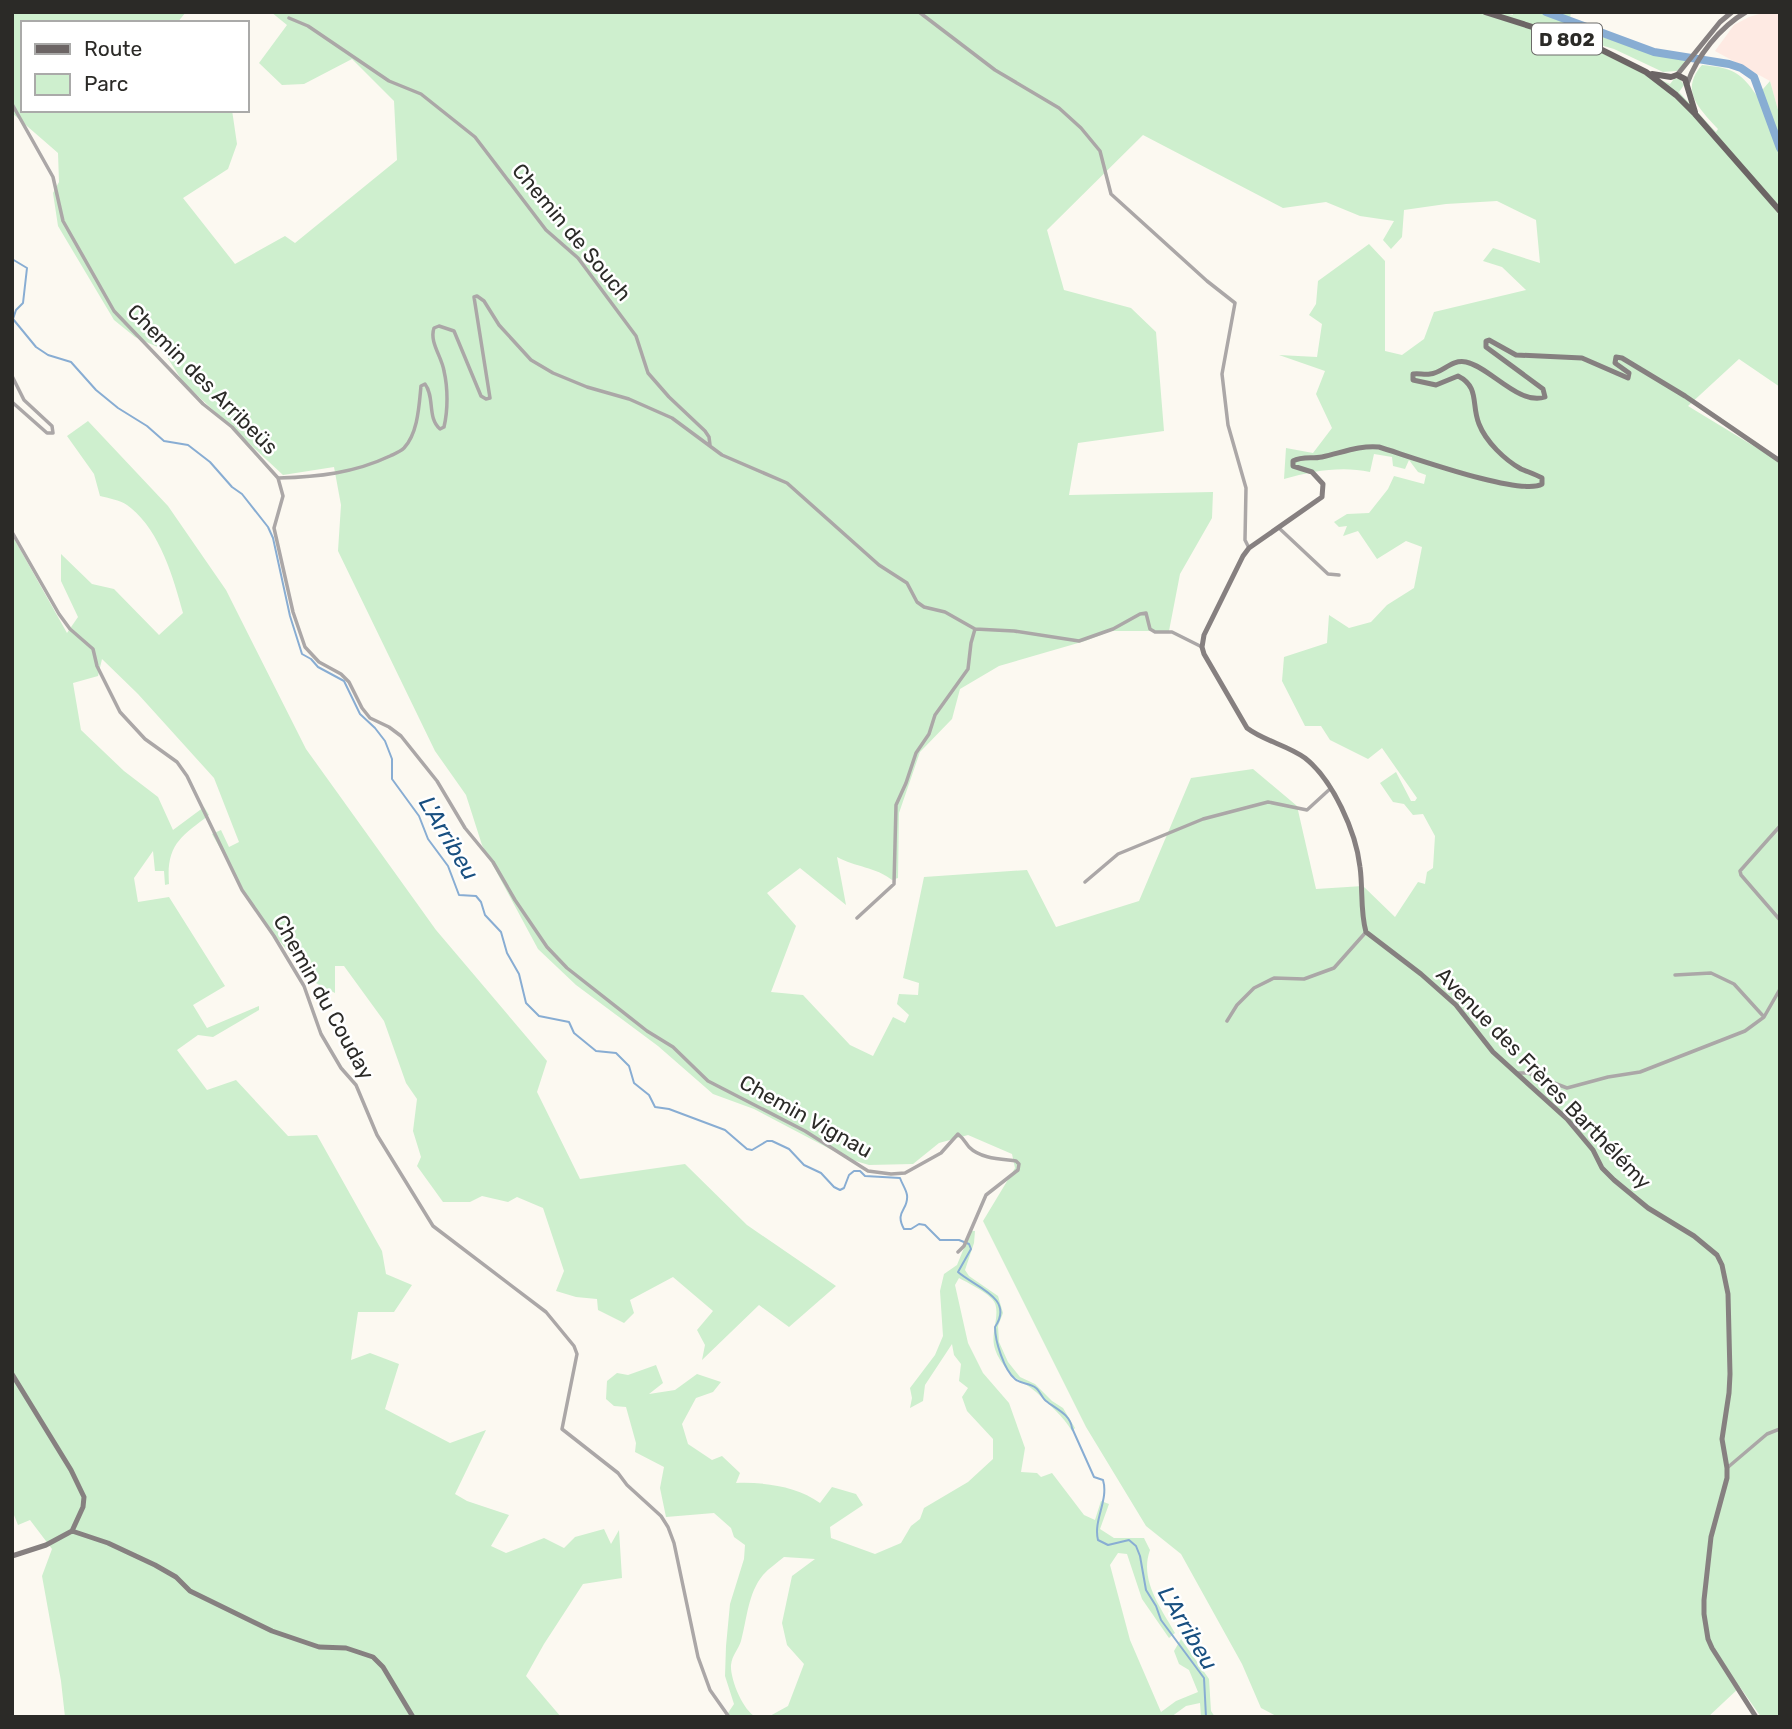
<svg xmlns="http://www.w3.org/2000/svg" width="1792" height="1729" font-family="Rubik,sans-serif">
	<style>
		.education { fill: #feeae3 }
		.green { fill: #ceefce; fill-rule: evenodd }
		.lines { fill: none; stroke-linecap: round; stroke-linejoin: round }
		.stream { stroke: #88add3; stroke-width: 2 }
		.river { stroke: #88add3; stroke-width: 8 }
		.street { stroke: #aba7a7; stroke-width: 3.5 }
		.secondary { stroke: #868080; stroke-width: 5 }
		.primary { stroke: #6c6565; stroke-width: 6 }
		.labels { text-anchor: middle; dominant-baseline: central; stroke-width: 5; stroke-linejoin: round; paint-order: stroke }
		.shield { fill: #fff; stroke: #6b6a68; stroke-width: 2 }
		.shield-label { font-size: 19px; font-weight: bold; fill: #2b2a27 }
		.street-label { font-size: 21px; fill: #2b2a27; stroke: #fff }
		.water-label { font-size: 23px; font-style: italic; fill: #184f80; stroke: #fff }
	</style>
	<rect width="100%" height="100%" fill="#fcf9f1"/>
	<!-- education -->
	<path class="education" d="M 1766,12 L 1780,12 L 1780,117 L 1770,81 L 1715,51 L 1734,25 L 1749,17 Z"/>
	<!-- green -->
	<path class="green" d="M 12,12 L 186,12 L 177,23 L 23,23 L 23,110 L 232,110 L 237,144 L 228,169 L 183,198 L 235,264 L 285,236 L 295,243 L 397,160 L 394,101 L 352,59 L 304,84 L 282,85 L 259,63 L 287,25 L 271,12 L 1500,12 L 1513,15 L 1512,12 L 1571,12 L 1569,26 L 1651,53 L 1687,60 L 1677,71 L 1663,72 L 1614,49 L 1567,35 L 1582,44 L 1670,84 L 1674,79 L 1680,79 L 1684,85 L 1679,92 L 1716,132 L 1718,129 C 1700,109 1679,91 1702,65 C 1732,68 1740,71 1757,96 L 1770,81 L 1780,117 L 1780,387 L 1739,359 L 1688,406 L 1780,462 L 1780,1717 L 1761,1717 L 1740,1687 L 1708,1717 L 1278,1717 L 1261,1708 L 1242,1664 L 1181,1554 L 1146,1526 L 1086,1427 L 983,1221 L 1015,1168 L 1012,1154 L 968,1135 L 939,1143 L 913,1164 L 869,1165 L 849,1159 L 754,1109 L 713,1094 L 658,1046 L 576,985 L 538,949 L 482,845 L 466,795 L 435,751 L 338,551 L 341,505 L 334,467 L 283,475 L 183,382 L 162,349 L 135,337 L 114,320 L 58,226 L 53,193 L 59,182 L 58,153 L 12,113 ZM 1143,135 L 1283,208 L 1326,202 L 1360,216 L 1394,221 L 1383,240 L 1391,249 L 1402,237 L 1404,210 L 1446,204 L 1497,201 L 1536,220 L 1540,263 L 1493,248 L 1483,261 L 1502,267 L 1526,290 L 1434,312 L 1424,339 L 1402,355 L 1385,351 L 1385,261 L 1369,244 L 1318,281 L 1316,304 L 1309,315 L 1322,324 L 1317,357 L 1279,355 L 1325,371 L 1316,394 L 1332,428 L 1313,453 L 1286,448 L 1284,479 C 1313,471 1341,466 1370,472 L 1374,454 L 1392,457 L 1393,466 L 1405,469 L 1409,460 L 1418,472 L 1426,475 L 1424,484 L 1394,476 L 1388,489 L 1369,513 L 1347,514 L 1334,522 L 1339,527 L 1347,526 L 1343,536 L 1358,531 L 1377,559 L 1406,541 L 1422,547 L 1414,588 L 1387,605 L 1371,622 L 1349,628 L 1329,615 L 1327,643 L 1284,657 L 1282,681 L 1305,726 L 1321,726 L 1330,740 L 1368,759 L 1382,748 L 1417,798 L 1415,801 L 1411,801 L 1396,772 L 1380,783 L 1393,802 L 1404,804 L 1413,815 L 1423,814 L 1435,836 L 1433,868 L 1427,872 L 1425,884 L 1418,882 L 1395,917 L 1363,886 L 1316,889 L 1297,806 L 1253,769 L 1191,778 L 1139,901 L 1056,927 L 1027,870 L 924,877 L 903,978 L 919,983 L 918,995 L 899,994 L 897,1004 L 909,1015 L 905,1023 L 893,1017 L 873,1056 L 850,1045 L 803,995 L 771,992 L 796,926 L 767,893 L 800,868 L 846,905 L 837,857 C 855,867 876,867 892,880 L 898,878 L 899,813 L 920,752 L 952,719 L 960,689 L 999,666 L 1085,641 L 1111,631 L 1169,631 L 1180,574 L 1212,518 L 1213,492 L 1069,495 L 1078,443 L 1164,431 L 1156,332 L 1131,308 L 1064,290 L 1047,230 Z
		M 88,421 L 168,506 L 226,590 L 306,749 L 436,930 L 547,1061 L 537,1092 L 580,1179 L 685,1164 L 747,1225 L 836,1286 L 789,1327 L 759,1305 L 702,1360 L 705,1345 L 697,1330 L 713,1311 L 673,1277 L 630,1300 L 634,1313 L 624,1323 L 598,1310 L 597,1299 L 576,1297 L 556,1291 L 564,1271 L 543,1208 L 517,1197 L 508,1202 L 482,1196 L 470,1202 L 443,1202 L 417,1166 L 421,1157 L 413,1131 L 417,1099 L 406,1083 L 384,1021 L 344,966 L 335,966 L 335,993 L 312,981 L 272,932 L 247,896 L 212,834 L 221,830 L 229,847 L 239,842 L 214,778 L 138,694 L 102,659 L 98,676 L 73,683 L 81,730 L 124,771 L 158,797 L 173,830 L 204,807 L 209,815 C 181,837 166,844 169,884 L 165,885 L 164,871 L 155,871 L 153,851 L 134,878 L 138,902 L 169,897 L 225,986 L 193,1005 L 207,1028 L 259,1006 L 259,1010 L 213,1037 L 198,1035 L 177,1050 L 207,1090 L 236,1080 L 288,1136 L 317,1135 L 382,1251 L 386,1274 L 412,1285 L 394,1312 L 358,1312 L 351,1360 L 370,1353 L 399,1364 L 385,1409 L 450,1443 L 486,1430 L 455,1494 L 467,1501 L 509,1515 L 491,1546 L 506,1553 L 544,1538 L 564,1548 L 575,1537 L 604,1529 L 611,1544 L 619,1530 L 622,1578 L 583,1584 L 544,1644 L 526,1676 L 561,1717 L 65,1717 L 61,1681 L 42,1576 L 52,1549 L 30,1520 L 18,1525 L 12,1510 L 12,535 L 67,633 L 78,617 L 61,581 L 61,554 L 92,584 L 114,589 L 159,635 L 183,613 C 173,576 159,528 127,505 C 120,500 108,498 100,496 L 94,474 L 67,436 Z
		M 971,1231 L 975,1231 L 974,1243 L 965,1270 L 969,1276 L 998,1296 L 1003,1313 L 998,1326 L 999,1342 L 1008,1362 L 1020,1377 L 1035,1384 L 1052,1401 L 1063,1408 L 1075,1428 L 1072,1431 C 1063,1416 1049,1404 1036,1392 C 1024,1382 1011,1378 1003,1364 C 999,1359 995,1351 994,1345 C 991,1330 1003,1308 991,1298 C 983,1290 968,1283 959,1278 L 955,1285 L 968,1343 L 983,1373 L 1009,1403 L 1025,1448 L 1021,1472 L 1037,1473 L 1041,1477 L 1052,1473 L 1084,1515 L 1095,1520 L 1101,1501 L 1109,1504 L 1100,1529 L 1114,1538 L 1144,1538 L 1150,1550 C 1139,1580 1161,1608 1175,1633 L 1169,1638 L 1142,1599 L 1127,1554 L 1118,1553 L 1110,1565 L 1130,1640 L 1161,1712 L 1176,1701 L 1198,1692 L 1189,1670 L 1179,1664 L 1174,1651 L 1181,1639 L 1209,1679 L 1211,1711 L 1215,1717 L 1201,1717 L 1200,1703 L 1186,1706 L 1171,1717 L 768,1717 L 788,1706 L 804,1664 L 787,1645 L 782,1623 L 792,1576 L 815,1559 L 784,1557 C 777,1563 769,1568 763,1575 C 748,1593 747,1619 741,1641 C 738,1650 732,1655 731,1665 C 730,1679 743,1711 756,1717 L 726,1716 L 734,1704 L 725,1676 L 726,1646 L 730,1604 L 744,1559 L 745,1545 L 734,1537 L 731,1528 L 714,1513 L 666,1517 L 660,1488 L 664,1467 L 635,1452 L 636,1443 L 626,1407 L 614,1406 L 606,1399 L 607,1381 L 617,1373 L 628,1375 L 656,1365 L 663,1383 L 649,1394 L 675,1390 L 697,1374 L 721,1382 L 713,1392 L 696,1398 L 682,1424 L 688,1444 L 712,1460 L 722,1456 L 740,1473 L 736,1483 C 764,1482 797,1486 820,1503 L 832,1487 L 856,1494 L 863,1505 L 830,1527 L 831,1538 L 875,1554 L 901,1543 L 911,1526 L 920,1519 L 924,1508 L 968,1482 L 993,1459 L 993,1439 L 967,1411 L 962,1397 L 968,1388 L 959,1381 L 961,1364 L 954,1355 L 952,1344 L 925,1385 L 923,1401 L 910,1408 L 912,1398 L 910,1388 L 935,1355 L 943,1336 L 940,1291 L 944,1274 L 957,1265 Z"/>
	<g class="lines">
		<!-- stream -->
		<path class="stream" d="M 12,259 L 27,268 L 23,303 L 16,310 L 13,319 L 36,347 L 48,355 L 71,362 L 96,390 L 118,408 L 147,426 L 164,441 L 188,445 L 210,462 L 232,487 L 242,494 L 268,527 L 273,538 L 290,616 L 302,654 L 311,659 L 318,667 L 344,681 L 360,714 L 375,728 L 385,741 L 392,759 L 392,779 L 419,816 L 428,839 L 448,866 L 459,895 L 476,896 L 481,902 L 485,915 L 501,932 L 507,953 L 519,974 L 526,1003 L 539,1016 L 569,1022 L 574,1033 L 596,1051 L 616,1053 L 629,1066 L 634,1083 L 649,1095 L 655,1107 L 669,1109 L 725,1130 L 747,1149 L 752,1150 L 767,1141 L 772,1141 L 789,1149 L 804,1165 L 821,1173 L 834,1187 L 840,1190 L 844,1188 L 849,1175 L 854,1171 L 860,1171 L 865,1176 L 900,1178 C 902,1184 906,1189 907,1195 C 909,1210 894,1211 904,1229 L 911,1229 L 919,1224 L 925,1225 L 940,1240 L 959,1240 L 969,1244 L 971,1249 L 958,1272 C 975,1287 1015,1298 995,1327 C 995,1341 1004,1370 1015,1379 C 1020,1384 1030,1383 1036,1388 C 1040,1391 1042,1398 1046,1401 C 1056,1409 1070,1414 1072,1428 L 1094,1477 L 1103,1480 C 1109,1500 1093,1520 1098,1540 L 1108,1545 L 1129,1540 L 1136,1546 L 1140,1556 L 1146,1590 L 1156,1606 L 1161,1620 L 1204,1678 L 1206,1717"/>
		<!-- river -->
		<path class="river" d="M 1546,12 L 1654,52 L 1729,64 L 1741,68 L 1754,77 L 1780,148"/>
		<!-- street -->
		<path class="street" d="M 919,12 L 995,70 L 1059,108 L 1081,128 L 1100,151 L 1111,194 L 1207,281 L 1235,303 L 1222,374 L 1228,425 L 1246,488 L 1245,540 L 1249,548
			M 289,18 L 308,26 L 389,81 L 421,94 L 475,137 L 546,230 L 578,258 L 636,336 L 648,373 L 669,397 L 705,431 L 709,437 L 710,445
			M 12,104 L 53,177 L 63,221 L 114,311 L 203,404 L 232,427 L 278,478 L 283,496 L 274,528 L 293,612 L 305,647 L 319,662 L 341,674 L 349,682 L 362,708 L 370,718 L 389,727 L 401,736 L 437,781 L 465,828 L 493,862 L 515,900 L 547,947 L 567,968 L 647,1031 L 673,1047 L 708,1081 L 805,1131 L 868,1171 L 891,1174 L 905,1173 L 941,1153 L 958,1134 C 963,1138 965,1142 969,1147 C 981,1159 1001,1159 1016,1161 L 1019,1164 L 1018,1170 L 986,1195 L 964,1246 L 958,1252
			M 12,376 L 24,400 L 52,426 L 53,433 L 47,433 L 12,402
			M 279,478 C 318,477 354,473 390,456 C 394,454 400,452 404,448 C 418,433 419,406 421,386 L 425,384 C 435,397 427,418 440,429 L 444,427 C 448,410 448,388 444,371 C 442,357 429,342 434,328 L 439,326 L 454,331 L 481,396 L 486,399 L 490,398 L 474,297 L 477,296 L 484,301 L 499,325 L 531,360 L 553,373 L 587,387 L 629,399 L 672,418 L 722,455 L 787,483 L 879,565 L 907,583 L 917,602 L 924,607 L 945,612 L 975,629 L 1014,631 L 1079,641 L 1113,629 L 1140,614 L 1146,613 L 1150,629 L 1155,632 L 1172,632 L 1202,647
			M 1280,529 L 1328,574 L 1339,575
			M 12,532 L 59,614 L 70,629 L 93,649 L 97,666 L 120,712 L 145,739 L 177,762 L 187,776 L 242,890 L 274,936 L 304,986 L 321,1034 L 341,1068 L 356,1085 L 377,1135 L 433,1226 L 546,1312 L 574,1346 L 577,1354 L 562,1429 L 618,1473 L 627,1485 L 661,1516 L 668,1527 L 674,1543 L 698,1657 L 710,1690 L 729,1717
			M 1780,826 L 1740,871 L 1741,875 L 1780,920
			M 1085,882 L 1118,854 L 1203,819 L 1268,802 L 1307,810 L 1331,788
			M 857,918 L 894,884 L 896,805 L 906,783 L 916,753 L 929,734 L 935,715 L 968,669 L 971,643 L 975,629
			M 1675,975 L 1711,973 L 1734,984 L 1764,1017
			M 1227,1021 L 1237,1005 L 1254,988 L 1274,978 L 1304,979 L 1334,968 L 1366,932
			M 1518,1073 L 1528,1073 L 1567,1088 L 1608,1077 L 1640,1072 L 1745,1031 L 1764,1017 L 1780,989
			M 1727,1468 L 1767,1434 L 1780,1429"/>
		<!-- secondary -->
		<path class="secondary" d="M 1677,75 L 1720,22 L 1732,12
			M 1687,84 C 1697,56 1720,27 1746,12
			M 12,1374 L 71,1470 L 84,1497 L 83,1507 L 72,1531 L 108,1543 L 155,1565 L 176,1577 L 190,1591 L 272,1631 L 319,1647 L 346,1648 L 373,1657 L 383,1667 L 413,1717
			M 12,1556 L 46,1545 L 72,1531
			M 1756,1717 L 1712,1648 L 1708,1639 L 1704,1614 L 1704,1600 L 1711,1537 L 1727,1478 L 1727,1468 L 1722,1439 L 1729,1393 L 1730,1374 L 1728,1294 L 1722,1265 L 1717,1255 L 1694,1236 L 1648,1208 L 1614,1180 L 1602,1168 L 1593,1150 L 1567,1119 L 1493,1052 L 1456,1005 L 1421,974 L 1366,932 C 1360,911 1363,888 1360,867 C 1356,832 1333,780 1305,758 C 1287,745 1264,741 1247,728 L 1204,654 L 1202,647 L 1204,635 L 1243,556 L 1249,548 L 1322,497 L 1323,484 L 1312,472 L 1293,466 L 1293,461 C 1302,456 1312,459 1322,457 C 1341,453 1360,445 1379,447 C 1406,455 1521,497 1542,484 L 1542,478 C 1535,474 1528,472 1521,469 C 1505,460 1486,442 1479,424 C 1471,405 1480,387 1458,376 L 1436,385 L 1413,380 L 1413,374 C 1419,373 1424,375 1430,374 C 1443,373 1451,359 1466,362 C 1490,367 1519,406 1545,397 L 1543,389 L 1486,347 L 1486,341 L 1489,340 L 1516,355 L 1582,358 L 1628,378 L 1629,373 L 1615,363 L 1616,357 L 1622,358 L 1685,396 L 1780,461"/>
		<!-- primary -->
		<path class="primary" d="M 1485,12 L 1596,47 L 1646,72 L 1676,95 L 1695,114 L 1780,211
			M 1652,74 L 1671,77 L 1677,75 L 1685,79 L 1695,112"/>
	</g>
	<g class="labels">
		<!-- shield labels -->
		<rect class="shield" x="1532" y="23.5" width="70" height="31" rx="5"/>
		<g class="shield-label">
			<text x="1567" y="39">D 802</text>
		</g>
		<!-- street labels -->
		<g class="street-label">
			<text transform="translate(572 232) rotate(50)">Chemin de Souch</text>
			<text transform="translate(203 379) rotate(45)">Chemin des Arribeüs</text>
			<text transform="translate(324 997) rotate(61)">Chemin du Couday</text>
			<text transform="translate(1544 1078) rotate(46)">Avenue des Frères Barthélémy</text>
			<text transform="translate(806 1116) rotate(29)">Chemin Vignau</text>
		</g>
		<!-- water labels -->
		<g class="water-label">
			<text transform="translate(449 838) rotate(59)">L'Arribeu</text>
			<text transform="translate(1188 1628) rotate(59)">L'Arribeu</text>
		</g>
	</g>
	<!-- border -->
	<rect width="1792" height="1729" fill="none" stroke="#2b2a27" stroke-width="28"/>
	<!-- legend -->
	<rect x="21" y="21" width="228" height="91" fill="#ffffff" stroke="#aaaaa9" stroke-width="2"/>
	<rect x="35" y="44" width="35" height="10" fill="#6c6565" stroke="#aaaaa9" stroke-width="2"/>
	<text x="84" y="56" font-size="21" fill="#2b2a27">Route</text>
	<rect x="35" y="74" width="35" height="21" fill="#ceefce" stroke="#aaaaa9" stroke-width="2"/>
	<text x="84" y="91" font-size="21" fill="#2b2a27">Parc</text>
</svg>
